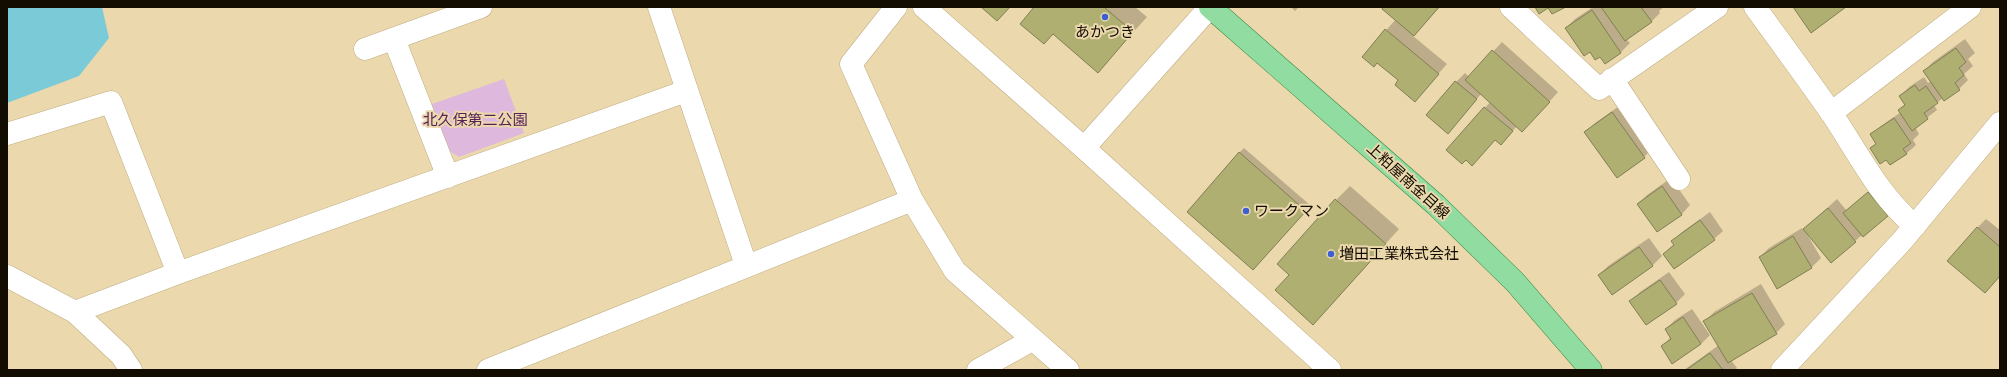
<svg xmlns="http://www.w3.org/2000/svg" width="2007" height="377" font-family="Cabin,'Noto Sans JP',sans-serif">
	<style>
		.green { fill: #dfb9dd }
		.water { fill: #7acbd7 }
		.shadow { fill: #0003 }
		.building { fill: #afaf72; stroke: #807f54 }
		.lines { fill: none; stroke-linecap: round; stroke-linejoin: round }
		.minor-casing { stroke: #c0ae83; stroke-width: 23 }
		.major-casing { stroke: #358541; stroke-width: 23 }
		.minor { stroke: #fff; stroke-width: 22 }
		.major { stroke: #91dda1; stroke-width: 22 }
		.poi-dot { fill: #3e5fd1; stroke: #ebd8ac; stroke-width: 1.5 }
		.labels { text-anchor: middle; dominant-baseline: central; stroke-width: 4; stroke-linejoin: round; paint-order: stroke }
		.poi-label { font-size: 15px; fill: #130c01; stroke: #ebd8ac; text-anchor: start }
		.park-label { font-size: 15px; fill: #582158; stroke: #ebd8ac }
		.street-label { font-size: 15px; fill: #130c01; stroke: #ebd8ac }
	</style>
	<rect width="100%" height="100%" fill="#ebd8ac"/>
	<!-- green -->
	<path class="green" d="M 504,79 L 524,133 L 459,157 L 446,149 L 429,105 Z"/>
	<!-- water -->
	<path class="water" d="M 7,7 L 102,7 L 109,38 L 79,76 L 7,103 Z"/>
	<!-- shadow -->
	<path class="shadow" d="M 1036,7 L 1135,7 L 1147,17 L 1098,71 Z
		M 1291,7 L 1299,7 L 1295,11 Z
		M 1385,7 L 1440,7 L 1413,36 L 1447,64 L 1415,100 L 1400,80 L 1378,62 L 1363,57 L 1396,19 Z
		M 1593,7 L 1664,7 L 1659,11 L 1660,13 L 1651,22 L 1626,39 L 1630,43 L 1621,52 L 1600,56 L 1590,51 L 1566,28 L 1575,19 Z
		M 1965,39 L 1975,53 L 1968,59 L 1973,66 L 1964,74 L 1968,80 L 1959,89 L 1943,98 L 1934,105 L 1937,110 L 1915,127 L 1919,134 L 1913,140 L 1916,145 L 1907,153 L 1890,164 L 1886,158 L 1871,148 L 1877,143 L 1872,135 L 1881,126 L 1901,112 L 1899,110 L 1905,104 L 1900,96 L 1909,87 L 1924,77 L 1928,83 L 1931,81 L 1924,71 L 1933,62 Z
		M 1502,42 L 1558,92 L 1531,122 L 1517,126 L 1501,144 L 1496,139 L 1472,165 L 1466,159 L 1448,150 L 1490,102 L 1481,94 L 1448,133 L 1456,82 L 1465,73 L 1469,77 Z
		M 1622,104 L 1653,148 L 1644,157 L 1586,132 L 1595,123 Z
		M 1244,148 L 1310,205 L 1258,264 L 1239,153 Z
		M 1671,178 L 1690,205 L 1682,214 L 1657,231 L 1638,204 L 1647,195 Z
		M 1878,184 L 1897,206 L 1831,261 L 1804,229 L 1821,258 L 1812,267 L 1778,287 L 1760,257 L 1769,248 L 1802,228 L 1803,230 L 1837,199 L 1847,211 Z
		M 1350,186 L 1399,229 L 1327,309 L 1290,275 L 1336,200 Z
		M 1710,212 L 1723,231 L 1714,239 L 1664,254 L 1674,244 L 1673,241 L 1682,232 Z
		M 1986,219 L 2000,230 L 2000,276 L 1985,292 L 1977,228 Z
		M 1649,238 L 1662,256 L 1653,265 L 1599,275 L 1608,266 Z
		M 1669,272 L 1685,294 L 1676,303 L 1631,301 L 1640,292 Z
		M 1761,284 L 1785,324 L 1776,333 L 1731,360 L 1737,368 L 1735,370 L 1684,370 L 1719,345 L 1705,321 L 1714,312 Z
		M 1692,309 L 1710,335 L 1701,344 L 1662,346 L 1671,337 L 1666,329 L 1675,320 Z"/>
	<!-- building -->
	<path class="building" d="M 981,7 L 1010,7 L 997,21 Z
		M 1034,7 L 1104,7 L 1133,32 L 1098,73 L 1053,34 L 1044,44 L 1020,24 Z
		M 1383,7 L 1439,7 L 1414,36 L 1382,9 Z
		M 1535,7 L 1566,7 L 1552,14 L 1548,8 L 1539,14 Z
		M 1601,7 L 1641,7 L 1652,22 L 1625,41 Z
		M 1793,7 L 1846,7 L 1811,33 Z
		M 1592,10 L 1621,53 L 1605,64 L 1600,57 L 1595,60 L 1590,52 L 1584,56 L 1565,28 Z
		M 1385,29 L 1439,74 L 1415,102 L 1395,85 L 1398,80 L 1377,63 L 1374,67 L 1362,57 Z
		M 1956,48 L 1966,62 L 1959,68 L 1964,75 L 1955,83 L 1960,90 L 1944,101 L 1923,71 Z
		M 1492,50 L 1550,102 L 1522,132 L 1465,80 Z
		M 1455,81 L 1477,99 L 1448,134 L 1426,115 Z
		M 1915,85 L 1919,91 L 1926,86 L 1938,103 L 1924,113 L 1928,119 L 1912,131 L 1898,110 L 1905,105 L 1899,96 Z
		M 1484,107 L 1513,131 L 1501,145 L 1495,140 L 1472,166 L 1466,160 L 1462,164 L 1446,150 Z
		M 1612,112 L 1645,158 L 1617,178 L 1584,132 Z
		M 1894,118 L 1911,143 L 1903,149 L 1907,154 L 1890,165 L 1886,160 L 1880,164 L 1870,148 L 1876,144 L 1870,134 Z
		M 1239,152 L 1306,211 L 1253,270 L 1187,212 Z
		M 1662,186 L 1682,215 L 1657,232 L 1637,204 Z
		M 1868,192 L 1888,216 L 1863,237 L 1843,213 Z
		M 1335,199 L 1386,244 L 1313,325 L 1275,290 L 1289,275 L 1277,264 Z
		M 1828,208 L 1856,242 L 1831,263 L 1803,229 Z
		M 1700,220 L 1715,240 L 1674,269 L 1663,254 L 1674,245 L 1671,241 Z
		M 1977,227 L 2000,247 L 2000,276 L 1985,293 L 1947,261 Z
		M 1793,236 L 1812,268 L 1777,289 L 1759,257 Z
		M 1639,247 L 1653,266 L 1612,295 L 1598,275 Z
		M 1660,280 L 1677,304 L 1646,325 L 1629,301 Z
		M 1752,293 L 1777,334 L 1728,363 L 1703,321 Z
		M 1683,317 L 1701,344 L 1672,364 L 1661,346 L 1671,339 L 1665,329 Z
		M 1710,353 L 1723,370 L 1686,370 Z"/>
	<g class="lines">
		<defs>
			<path id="minor" d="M 659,7 L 746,265
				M 896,7 L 851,64 L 912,200 L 955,271 L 1068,370
				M 924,7 L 1084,148 L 1330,370
				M 1511,7 L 1599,89 L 1717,7
				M 1755,7 C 1781,43 1807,78 1832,114 C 1858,153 1879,196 1915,226
				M 394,39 L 448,177
				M 365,49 L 481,7
				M 1612,79 L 1679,179
				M 1831,113 L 1970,7
				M 7,134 L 111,102 L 178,273
				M 1084,148 L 1210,7
				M 7,276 L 75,312 L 121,355 L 131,370
				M 75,312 L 178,273 L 686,91
				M 488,370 L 912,200
				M 978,370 L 1032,340
				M 1782,370 L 1902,241 L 2000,123"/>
			<path id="major" d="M 1210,7 L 1436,205 L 1515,282 L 1591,370"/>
		</defs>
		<!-- minor casing -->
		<use href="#minor" class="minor-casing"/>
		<!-- major casing -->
		<use href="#major" class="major-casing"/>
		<!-- minor -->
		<use href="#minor" class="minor"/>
		<!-- major -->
		<use href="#major" class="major"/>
	</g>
	<!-- markers -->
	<g class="poi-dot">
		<circle cx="1105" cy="17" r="4"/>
		<circle cx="1246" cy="211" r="4"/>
		<circle cx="1331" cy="254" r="4"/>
	</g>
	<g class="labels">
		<!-- poi labels -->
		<g class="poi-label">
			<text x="1105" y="32" text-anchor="middle">あかつき</text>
			<text x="1254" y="211">ワークマン</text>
			<text x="1339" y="254">増田工業株式会社</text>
		</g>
		<!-- park labels -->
		<g class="park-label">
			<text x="475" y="120">北久保第二公園</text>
		</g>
		<!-- street labels -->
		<g class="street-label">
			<text transform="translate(1408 181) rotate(42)">上粕屋南金目線</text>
		</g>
	</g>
	<!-- border -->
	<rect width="2007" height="377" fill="none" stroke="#130c01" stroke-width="16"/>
</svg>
